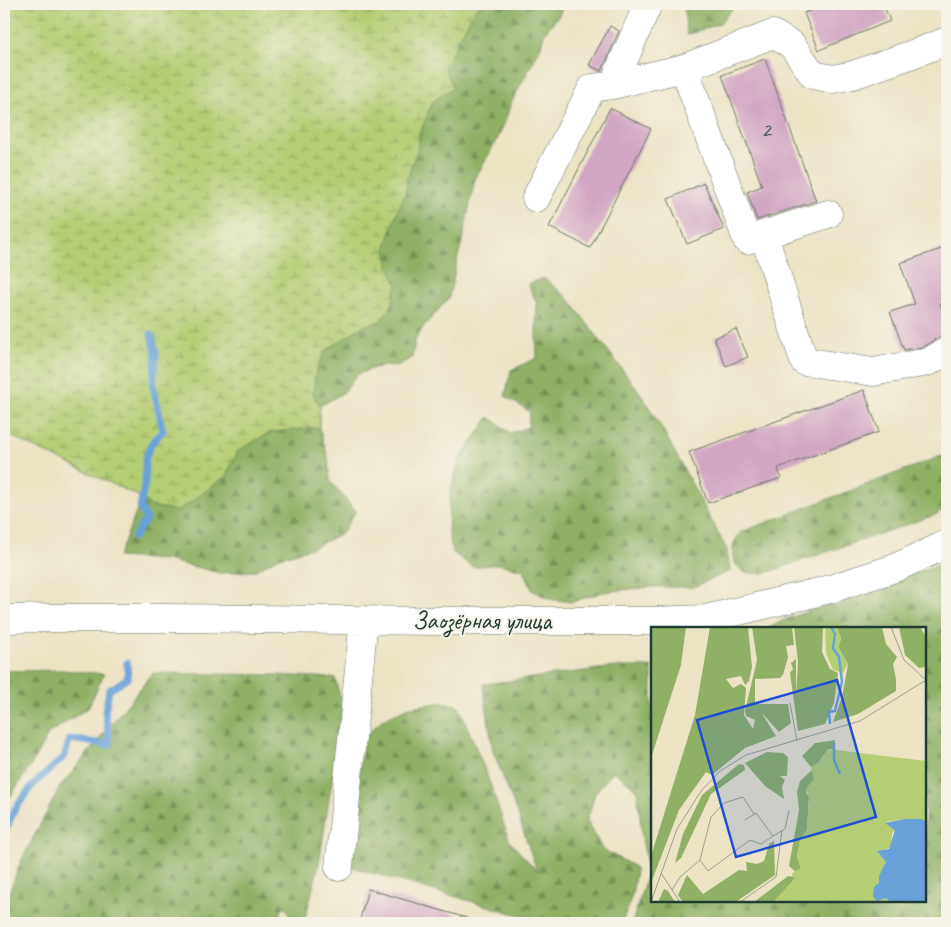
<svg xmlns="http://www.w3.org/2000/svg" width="951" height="927" font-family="Caveat,sans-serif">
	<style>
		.forest { fill: url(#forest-firs); stroke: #58774c }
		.wetland { fill: url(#wetland-marsh); stroke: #6a8654 }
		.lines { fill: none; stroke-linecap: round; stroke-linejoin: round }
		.stream { stroke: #68a2d8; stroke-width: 7 }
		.building { fill: #d0a6c2 }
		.minor-casing { stroke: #677767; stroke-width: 29 }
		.minor { stroke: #fff; stroke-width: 28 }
		.labels { text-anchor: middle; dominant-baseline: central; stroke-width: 4; stroke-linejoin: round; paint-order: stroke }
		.number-label { font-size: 22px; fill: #4b5758 }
		.street-label { font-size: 25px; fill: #1f3d34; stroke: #f7f3e8 }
		.inset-river { fill: none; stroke: #68a2d8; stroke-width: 2.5 }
		.inset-road { fill: none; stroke: #9aa18b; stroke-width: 1 }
		.view { fill: #1d4ed8; fill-opacity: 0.15; stroke: #1d4ed8; stroke-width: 2.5 }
		.inset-edge { fill: none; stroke: #1f3d34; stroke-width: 2.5 }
	</style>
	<defs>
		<pattern id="forest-firs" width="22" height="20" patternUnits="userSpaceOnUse" patternTransform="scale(1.25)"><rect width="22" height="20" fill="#90b165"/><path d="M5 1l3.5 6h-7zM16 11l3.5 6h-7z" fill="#759154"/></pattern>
		<pattern id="wetland-marsh" width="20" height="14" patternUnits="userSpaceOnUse" patternTransform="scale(1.25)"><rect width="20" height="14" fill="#b5ce73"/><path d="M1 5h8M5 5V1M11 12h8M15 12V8" fill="none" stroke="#93a85f"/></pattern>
	</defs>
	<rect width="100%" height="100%" fill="#f7f3e8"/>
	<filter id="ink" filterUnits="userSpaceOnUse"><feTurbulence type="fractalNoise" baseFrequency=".02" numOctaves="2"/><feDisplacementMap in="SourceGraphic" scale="10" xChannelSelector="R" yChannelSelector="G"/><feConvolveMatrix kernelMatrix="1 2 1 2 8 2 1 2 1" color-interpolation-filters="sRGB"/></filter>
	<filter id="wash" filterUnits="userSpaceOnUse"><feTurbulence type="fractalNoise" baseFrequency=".0096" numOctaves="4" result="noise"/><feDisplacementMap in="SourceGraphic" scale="20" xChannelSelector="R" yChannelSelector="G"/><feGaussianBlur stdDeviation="1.12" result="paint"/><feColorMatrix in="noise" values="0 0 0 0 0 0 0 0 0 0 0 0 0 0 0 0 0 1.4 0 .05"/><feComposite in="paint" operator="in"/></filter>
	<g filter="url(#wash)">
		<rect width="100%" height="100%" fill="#ece3c5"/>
		<!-- forest -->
		<path class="forest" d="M 487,4 L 564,4 L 559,15 L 544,34 L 540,49 L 510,105 L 505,122 L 498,138 L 475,179 L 464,233 L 456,265 L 449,298 L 424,326 L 415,341 L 412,358 L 399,365 L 377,367 L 358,374 L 344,392 L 320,406 L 313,394 L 316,371 L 325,351 L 363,326 L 380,322 L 397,284 L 388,265 L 386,247 L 397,212 L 405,194 L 409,173 L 417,150 L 420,133 L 433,101 L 452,88 L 445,69 L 457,42 L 476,8 Z
			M 687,4 L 736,4 L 720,23 L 687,35 L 684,9 Z
			M 544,278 L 568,298 L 641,394 L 663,430 L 727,550 L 730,571 L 694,587 L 650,587 L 603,592 L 572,602 L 549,599 L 532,590 L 524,570 L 499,564 L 473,567 L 453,553 L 448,532 L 450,491 L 460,459 L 489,417 L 511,433 L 528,427 L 530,412 L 505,396 L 511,370 L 537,358 L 536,334 L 537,304 L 528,284 Z
			M 310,428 L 319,428 L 328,457 L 330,481 L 356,511 L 342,533 L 314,547 L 277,558 L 254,571 L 220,573 L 166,560 L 118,557 L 142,498 L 151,506 L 178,511 L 226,476 L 238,451 L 253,442 L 272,432 Z
			M 947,454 L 947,507 L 935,515 L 763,574 L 743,572 C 741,569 737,566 735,563 C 730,552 733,540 741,532 Z
			M 947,562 L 947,923 L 632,923 L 648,872 L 642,837 L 637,789 L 613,771 L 595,793 L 587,821 L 602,849 L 635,867 L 636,870 L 632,895 L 622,923 L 547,923 L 348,866 L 364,737 L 384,718 L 410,707 L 444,702 L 459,706 L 488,778 L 510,842 L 537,871 L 519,818 L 493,751 L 483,684 L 517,680 L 614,667 L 652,667 L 652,901 L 925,901 L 925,628 L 769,628 L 784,620 Z
			M 63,670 L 104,674 L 88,708 L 49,733 L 30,767 L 4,806 L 4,671 Z
			M 153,673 L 278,675 L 335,678 L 343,708 L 319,864 L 304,923 L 287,923 L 289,912 L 284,905 L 277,923 L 4,923 L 4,907 L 21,861 L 60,787 Z"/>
		<!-- wetland -->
		<path class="wetland" d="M 4,4 L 487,4 L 476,8 L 457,42 L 445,69 L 453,88 L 433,101 L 420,133 L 417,150 L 409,173 L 405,194 L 397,212 L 386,247 L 388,265 L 397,284 L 392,305 L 380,322 L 363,326 L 325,351 L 316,371 L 313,394 L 320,406 L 319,428 L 310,428 L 272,432 L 253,442 L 238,451 L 226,476 L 178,511 L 151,506 L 142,498 L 4,433 Z"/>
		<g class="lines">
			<!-- stream -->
			<path class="stream" d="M 134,537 L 146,519 L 140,508 L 145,482 L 145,460 L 151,444 L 163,431 L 153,385 L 156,352 L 151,334
				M 4,834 L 15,809 L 32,786 L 64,757 L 70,739 L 110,745 L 105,712 L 109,690 L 128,678 L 127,663"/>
		</g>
		<g id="blocks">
			<!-- building -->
			<path class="building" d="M 827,4 L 883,4 L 890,21 L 819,50 L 804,13 Z
				M 610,26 L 619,31 L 602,71 L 601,71 L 589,65 Z
				M 765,59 L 816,201 L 757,220 L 747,192 L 762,186 L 722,75 Z
				M 610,108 L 651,129 L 590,248 L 549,227 Z
				M 704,183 L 724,229 L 687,244 L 668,199 Z
				M 947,247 L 947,300 L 940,303 L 947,324 L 947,335 L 939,337 L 923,347 L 904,350 L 890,312 L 915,304 L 900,263 Z
				M 736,329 L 748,357 L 726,366 L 714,338 Z
				M 864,390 L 879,432 L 778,468 L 781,478 L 708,503 L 689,452 Z
				M 368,889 L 467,918 L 467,923 L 359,923 Z"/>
		</g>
	</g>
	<g filter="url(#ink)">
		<use href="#blocks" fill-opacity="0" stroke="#677767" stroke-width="1"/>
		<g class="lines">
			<defs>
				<path id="minor" d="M 613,85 L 648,4
					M 536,198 L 592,88 L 613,85 L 684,68
					M 828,214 L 747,240 L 684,68 L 773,34 L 792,45 L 813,75 L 833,79 L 853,75 L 910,55 L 947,41
					M 764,235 L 804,361 L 873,372 L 928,362 L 947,351
					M 4,619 L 47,618 L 167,618 L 442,621 L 652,621 L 705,619 L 827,590 L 895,568 L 947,544
					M 339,867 L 362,639 L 363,620"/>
			</defs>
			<!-- minor casing -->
			<use href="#minor" class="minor-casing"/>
			<!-- minor -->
			<use href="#minor" class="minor"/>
		</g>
	</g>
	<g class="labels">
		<!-- number labels -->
		<g class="number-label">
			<text x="766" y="130">2</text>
		</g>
		<!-- street labels -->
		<g class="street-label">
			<text x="482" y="621">Заозёрная улица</text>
		</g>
	</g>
	<!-- overview -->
	<g transform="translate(651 627)">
		<rect width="275" height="275" fill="#ece3c5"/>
		<path d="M 0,0 L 35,0 L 30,38 L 0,131 ZM 59,0 L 97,0 L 101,40 L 98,54 L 94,58 L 90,49 L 75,52 L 82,61 L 90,57 L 95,61 L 93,88 L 102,102 L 104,93 L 95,89 L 94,84 L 106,33 L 101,0 L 141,0 L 143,18 L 135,19 L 137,30 L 132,48 L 129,51 L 104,52 L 104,77 L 137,77 L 140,96 L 128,105 L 110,85 L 125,109 L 94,121 L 61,148 L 55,145 L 28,183 L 0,256 L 0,229 L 44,88 ZM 143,0 L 172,0 L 171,25 L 179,42 L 187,46 L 183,76 L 174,97 L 147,104 L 139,46 L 142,42 L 140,36 L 145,32 L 145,68 L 147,35 ZM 186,0 L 231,0 L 235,17 L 246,30 L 242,37 L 245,52 L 245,64 L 207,87 L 182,95 L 191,70 L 197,37 L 187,20 L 190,12 ZM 248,0 L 269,0 L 275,10 L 275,40 L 268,41 L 254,28 ZM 184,113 L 183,122 L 177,122 L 167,137 L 160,140 L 151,129 L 164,116 ZM 116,125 L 132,126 L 137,130 L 136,149 L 129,149 L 134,153 L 131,160 L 133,172 L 114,159 L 94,136 ZM 88,137 L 93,138 L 94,143 L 60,167 L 30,231 L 24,236 L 32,207 L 51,168 ZM 161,143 L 163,152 L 155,165 L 158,170 L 156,203 L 149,214 L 146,230 L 150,241 L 146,246 L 138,239 L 148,183 L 146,165 L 149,154 ZM 123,214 L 124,248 L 85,275 L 32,275 L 27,268 L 36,248 L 52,267 L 88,243 L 96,244 L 95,235 L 106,237 L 113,234 L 118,217 ZM 137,249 L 144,250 L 138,275 L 103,275 ZM 13,262 L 17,264 L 24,275 L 7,275 Z" fill="#90b165"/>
		<path d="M 174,0 L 186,0 L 190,12 L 187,20 L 197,37 L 192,46 L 182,43 L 175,26 ZM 177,122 L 275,134 L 275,195 L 254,192 L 234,195 L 245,202 L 241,206 L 240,220 L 227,225 L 235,234 L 229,256 L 223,261 L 225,273 L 235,271 L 239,275 L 122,275 L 144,251 L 141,249 L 142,245 L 150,241 L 146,230 L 149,213 L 156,203 L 158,170 L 155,161 L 163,152 L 160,140 L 169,135 Z" fill="#b5ce73"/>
		<path d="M 254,192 L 271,192 L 275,195 L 275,275 L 239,275 L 235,271 L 226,274 L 222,270 L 223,260 L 228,256 L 228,249 L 235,235 L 226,224 L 238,222 L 244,203 L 234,196 Z" fill="#68a2d8"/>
		<path class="inset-river" d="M 179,97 L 178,85 L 184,84 L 191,55 L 188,30 L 182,21 L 184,7 L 180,0M 183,116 L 183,133 L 189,147"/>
		<path class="inset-road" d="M 240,0 L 253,33 L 275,53M 139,76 L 146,114M 122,209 L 134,202 L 138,183M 49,233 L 60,190 L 73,176 L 92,170 L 103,187M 10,246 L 29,275M 21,263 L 29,250 L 49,233 L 57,244 L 99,213 L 110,217 L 122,209 L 105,186 L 94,193M 0,275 L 26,202 L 50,164 L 69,144 L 95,128 L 209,94 L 275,53M 89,275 L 125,250 L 131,203"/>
		<path class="view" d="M 186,53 L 225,190 L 85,230 L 46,93 Z"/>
		<rect width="275" height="275" class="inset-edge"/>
	</g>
	<!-- margin -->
	<rect width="951" height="927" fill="none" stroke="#f7f3e8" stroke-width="20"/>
</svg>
